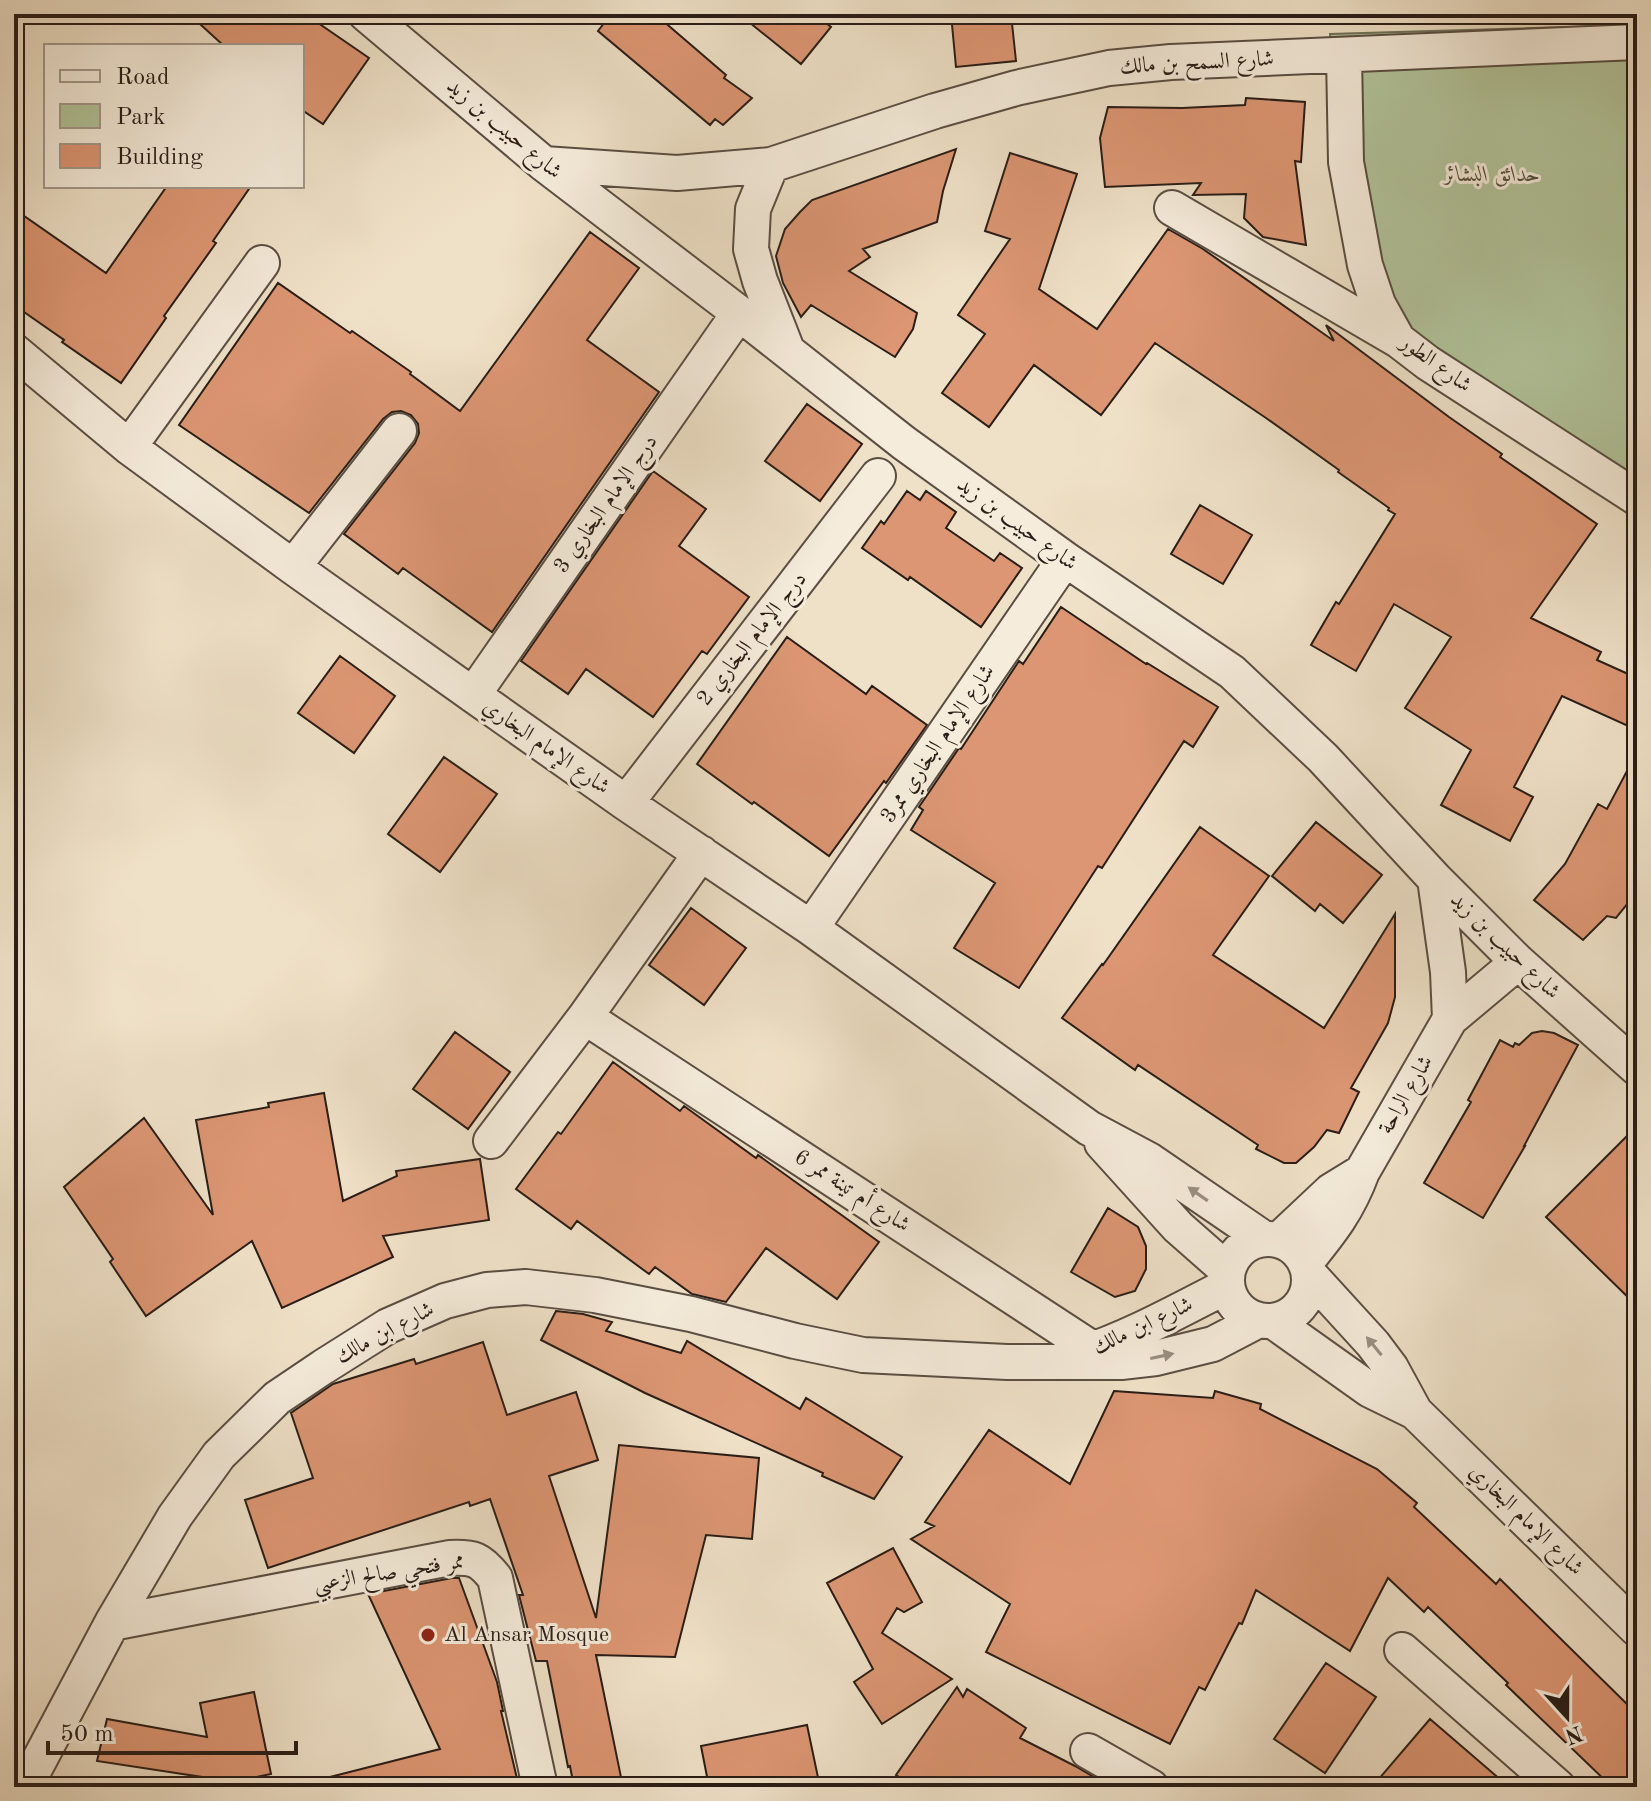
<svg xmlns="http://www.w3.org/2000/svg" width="1651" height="1801" font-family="'Old Standard TT',Amiri,serif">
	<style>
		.green { fill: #b2c49b; stroke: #6e7059; stroke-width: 2 }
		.building { fill: #dc9673; stroke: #291d17; stroke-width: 2 }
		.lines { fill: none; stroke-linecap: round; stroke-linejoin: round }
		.minor-casing { stroke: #5a4e43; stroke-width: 38 }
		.minor { stroke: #f5ecdb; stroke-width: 34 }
		.oneway { fill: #998f83 }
		.poi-dot { fill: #8f2418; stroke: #f5ecdb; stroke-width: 3 }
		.labels { text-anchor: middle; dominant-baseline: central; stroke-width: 6; stroke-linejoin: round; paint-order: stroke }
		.street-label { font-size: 22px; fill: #291d17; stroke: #f5ecdb }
		.park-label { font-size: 22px; font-style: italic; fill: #524f3f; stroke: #f5ecdb }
		.poi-label { font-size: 22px; fill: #291d17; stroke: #f5ecdb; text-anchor: start }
	</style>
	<rect width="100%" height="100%" fill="#efe1c8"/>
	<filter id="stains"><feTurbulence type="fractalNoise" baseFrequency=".0025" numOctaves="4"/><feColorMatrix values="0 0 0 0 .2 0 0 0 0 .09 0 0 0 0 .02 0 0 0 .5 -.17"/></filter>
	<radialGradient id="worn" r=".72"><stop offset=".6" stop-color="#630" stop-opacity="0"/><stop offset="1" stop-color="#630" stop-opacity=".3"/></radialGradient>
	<!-- green -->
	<path class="green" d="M 1637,25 L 1637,496 L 1394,332 L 1347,201 L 1330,34 Z"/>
	<!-- building -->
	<path class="building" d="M 189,14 L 305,14 L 369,58 L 323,124 L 302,110 L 302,46 L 224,46 Z
		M 611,14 L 655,14 L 726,75 L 724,78 L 752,98 L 723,125 L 715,119 L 710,125 L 598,31 Z
		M 739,14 L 814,14 L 831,27 L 801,64 Z
		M 951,14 L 1011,14 L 1016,61 L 956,67 Z
		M 1246,98 L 1305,102 L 1301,162 L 1295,161 L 1306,245 L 1263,237 L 1244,218 L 1246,194 L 1193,195 L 1201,183 L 1105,187 L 1100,138 L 1108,107 L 1182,108 L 1245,105 Z
		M 956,149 L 943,191 L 937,222 L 863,249 L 870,257 L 849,271 L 917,313 L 913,329 L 895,357 L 811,305 L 801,317 L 783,283 L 776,256 L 785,229 L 800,212 L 812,200 Z
		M 1010,153 L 1077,174 L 1039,289 L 1097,329 L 1168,229 L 1203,249 L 1334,341 L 1326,325 L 1449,417 L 1502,454 L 1500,457 L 1597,524 L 1531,618 L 1601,652 L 1597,660 L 1637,678 L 1637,730 L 1562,696 L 1514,787 L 1533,797 L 1510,841 L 1441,805 L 1471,750 L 1405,708 L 1451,637 L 1394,604 L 1356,671 L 1311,645 L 1336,602 L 1339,604 L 1395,514 L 1388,510 L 1389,508 L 1338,472 L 1339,470 L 1266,418 L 1155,343 L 1101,415 L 1034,365 L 989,427 L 942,393 L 985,334 L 958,315 L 1010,239 L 985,231 Z
		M 167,186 L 251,186 L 213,241 L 216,243 L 164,316 L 166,318 L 121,383 L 62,342 L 64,340 L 14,305 L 14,209 L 106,273 Z
		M 590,232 L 639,268 L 587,340 L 659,392 L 492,632 L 403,568 L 398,574 L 344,534 L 415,443 L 419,433 L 418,424 L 411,415 L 401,411 L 392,412 L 383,419 L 309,513 L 179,425 L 278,283 L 350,333 L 352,331 L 411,372 L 410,374 L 460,411 Z
		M 807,404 L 862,444 L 820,501 L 765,461 Z
		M 653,471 L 706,509 L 679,546 L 749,597 L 707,654 L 702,651 L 653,717 L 586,669 L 568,694 L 521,661 Z
		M 907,491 L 920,500 L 926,491 L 956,512 L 946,528 L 994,561 L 1000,553 L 1022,568 L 981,627 L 910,577 L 908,580 L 862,548 L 881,521 L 884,524 Z
		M 1200,505 L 1252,535 L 1223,584 L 1171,554 Z
		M 1061,607 L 1146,664 L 1147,663 L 1218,707 L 1193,747 L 1184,741 L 1102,868 L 1098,866 L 1019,988 L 954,948 L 995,883 L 911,830 L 923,810 L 919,807 L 959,748 L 961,749 L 1019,661 L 1023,664 Z
		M 787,637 L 866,694 L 872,686 L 927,725 L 886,783 L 884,781 L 829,856 L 754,802 L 752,804 L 697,764 Z
		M 340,656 L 395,696 L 354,753 L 298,713 Z
		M 1637,752 L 1637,892 L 1616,918 L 1607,916 L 1583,940 L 1534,900 L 1565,864 L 1598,804 L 1607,809 Z
		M 444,757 L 497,794 L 440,872 L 388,834 Z
		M 1316,822 L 1382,875 L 1343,923 L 1320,904 L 1315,911 L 1272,876 Z
		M 1200,827 L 1269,876 L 1213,955 L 1324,1028 L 1395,914 L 1395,997 L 1388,1023 L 1351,1088 L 1359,1092 L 1339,1133 L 1327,1130 L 1314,1147 L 1296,1163 L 1284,1163 L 1256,1149 L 1258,1145 L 1138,1065 L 1135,1070 L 1062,1018 L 1102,964 L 1103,965 Z
		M 691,908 L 746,948 L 704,1005 L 649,965 Z
		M 1542,1031 L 1554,1033 L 1578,1045 L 1524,1146 L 1525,1146 L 1483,1218 L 1424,1183 L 1471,1102 L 1468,1100 L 1500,1040 L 1513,1047 L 1515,1043 L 1519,1045 L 1532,1033 Z
		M 455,1032 L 510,1072 L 468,1129 L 413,1089 Z
		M 613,1062 L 680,1111 L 684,1106 L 756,1158 L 758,1155 L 879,1242 L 837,1299 L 766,1248 L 726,1302 L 692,1294 L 655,1267 L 649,1274 L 577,1221 L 571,1229 L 516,1189 L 558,1132 L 561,1134 Z
		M 324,1093 L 343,1201 L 397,1176 L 396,1171 L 480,1159 L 489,1220 L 383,1236 L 393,1257 L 282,1308 L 252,1241 L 146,1316 L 110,1262 L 113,1259 L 64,1187 L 144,1118 L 213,1215 L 196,1120 L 269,1107 L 268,1103 Z
		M 1637,1126 L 1637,1306 L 1546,1217 Z
		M 1108,1208 L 1138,1227 L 1146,1246 L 1146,1269 L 1135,1291 L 1115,1297 L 1071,1272 Z
		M 556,1311 L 583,1314 L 612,1322 L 606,1331 L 681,1353 L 687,1341 L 800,1409 L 806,1398 L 902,1457 L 874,1499 L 822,1476 L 823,1473 L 645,1393 L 541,1340 Z
		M 483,1342 L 507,1415 L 576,1392 L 598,1460 L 549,1476 L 596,1618 L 619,1445 L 759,1458 L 752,1539 L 706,1535 L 675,1657 L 596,1655 L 623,1787 L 574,1787 L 570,1766 L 568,1767 L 547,1661 L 536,1661 L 519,1595 L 523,1595 L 490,1499 L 470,1506 L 469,1502 L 268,1568 L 245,1500 L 313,1478 L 291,1413 L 333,1384 L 414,1359 L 416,1364 Z
		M 1114,1391 L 1213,1398 L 1215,1391 L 1261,1404 L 1260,1409 L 1377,1469 L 1417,1503 L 1414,1507 L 1496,1584 L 1500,1579 L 1637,1714 L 1637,1787 L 1612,1787 L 1506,1685 L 1508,1683 L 1428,1607 L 1424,1612 L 1388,1578 L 1350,1651 L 1256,1590 L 1242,1624 L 1239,1623 L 1205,1690 L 1199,1687 L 1170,1744 L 986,1652 L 1010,1604 L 911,1539 L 934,1526 L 925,1522 L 989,1430 L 1070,1484 Z
		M 893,1548 L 922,1602 L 904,1612 L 897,1608 L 882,1633 L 952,1679 L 882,1724 L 854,1682 L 873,1669 L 827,1583 Z
		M 452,1578 L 459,1578 L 497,1682 L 503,1711 L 501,1711 L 519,1787 L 328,1787 L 326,1778 L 440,1749 L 368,1594 Z
		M 1326,1663 L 1376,1697 L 1325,1773 L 1274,1739 Z
		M 957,1687 L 963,1697 L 967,1689 L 1026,1728 L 1020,1738 L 1075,1766 L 1111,1787 L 914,1787 L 896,1775 Z
		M 254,1692 L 271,1774 L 217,1785 L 215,1779 L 97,1761 L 107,1719 L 207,1737 L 200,1703 Z
		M 1430,1719 L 1509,1787 L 1372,1787 Z
		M 807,1725 L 820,1787 L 709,1787 L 701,1746 Z"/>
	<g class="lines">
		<defs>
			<path id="minor" d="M 366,14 L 544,164 L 739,313 L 904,443 L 1065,559 L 1232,672 L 1323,758 L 1435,879 L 1518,962 L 1637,1068
				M 1344,56 L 1346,162 L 1365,265 L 1378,304 L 1398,340 L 1428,363 L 1637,498
				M 544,164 L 677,173 L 771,165 L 935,111 L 1016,88 L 1109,68 L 1171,62 L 1637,42
				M 771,165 L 753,209 L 751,249 L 760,281 L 787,350
				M 1172,208 L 1398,340
				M 14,351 L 129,447 L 293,567 L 473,695 L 626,803 L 811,928 L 1089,1128 L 1149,1160 L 1263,1238
				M 129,447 L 262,263
				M 293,567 L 399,431
				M 473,695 L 739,313
				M 626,803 L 878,476
				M 1435,879 L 1448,972 L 1450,1019
				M 811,928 L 1065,559
				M 585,1017 L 1094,1350 L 1115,1359
				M 491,1141 L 585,1017 L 701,853
				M 1102,1143 L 1178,1227 L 1228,1271
				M1227 1280a41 41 0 1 1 82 0a41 41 0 1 1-82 0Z
				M 1280,1239 L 1331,1191 L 1362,1172
				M 1306,1262 C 1331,1231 1348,1210 1362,1172 L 1450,1019 L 1518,962
				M 1310,1275 L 1373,1344 L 1391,1368 L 1415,1412 L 1637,1629
				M 1273,1321 L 1370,1390 L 1415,1412
				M 1080,1354 C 1130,1338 1180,1310 1227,1286
				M 112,1623 L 450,1558 C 474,1557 480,1559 495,1578 L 540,1787
				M 1402,1650 L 1558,1787
				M 1088,1751 L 1151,1787
				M 25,1787 L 112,1623 L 175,1516 L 219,1455 L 277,1398 L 323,1367 L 388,1326 L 445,1301 L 487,1290 L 526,1287 L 595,1295 L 691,1314 L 795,1341 L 863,1355 L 1007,1362 L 1121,1362 L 1156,1358 L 1213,1344 L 1259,1320"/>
		</defs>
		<!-- minor casing -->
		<use href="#minor" class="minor-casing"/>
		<!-- minor -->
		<use href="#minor" class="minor"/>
	</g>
	<!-- one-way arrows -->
	<defs><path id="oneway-solid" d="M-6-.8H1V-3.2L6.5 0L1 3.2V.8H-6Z" transform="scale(2)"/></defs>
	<g class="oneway">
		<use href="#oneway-solid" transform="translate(1198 1194) rotate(-145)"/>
		<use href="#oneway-solid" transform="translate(1374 1346) rotate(-129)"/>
		<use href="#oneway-solid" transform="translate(1162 1356) rotate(-12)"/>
	</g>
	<!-- markers -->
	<circle class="poi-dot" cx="428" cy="1635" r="8"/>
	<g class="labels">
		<!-- street labels -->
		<g class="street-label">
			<text transform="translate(1197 63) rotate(-3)">شارع السمح بن مالك</text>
			<text transform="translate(504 129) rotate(40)">شارع حبيب بن زيد</text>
			<text transform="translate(1436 364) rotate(36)">شارع الطور</text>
			<text transform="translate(606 504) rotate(-55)">درج الإمام البخاري 3</text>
			<text transform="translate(1017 524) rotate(36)">شارع حبيب بن زيد</text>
			<text transform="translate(752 639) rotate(-52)">درج الإمام البخاري 2</text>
			<text transform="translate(938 744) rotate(-56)">شارع الإمام البخاري ممر3</text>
			<text transform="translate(546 747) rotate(35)">شارع الإمام البخاري</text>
			<text transform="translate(1505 946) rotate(44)">شارع حبيب بن زيد</text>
			<text transform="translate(1406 1095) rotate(-60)">شارع الراحة</text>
			<text transform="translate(852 1191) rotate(33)">شارع أم تينة ممر 6</text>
			<text transform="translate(1143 1326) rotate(-25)">شارع ابن مالك</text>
			<text transform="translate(385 1333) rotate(-28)">شارع ابن مالك</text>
			<text transform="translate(1526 1520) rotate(44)">شارع الإمام البخاري</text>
			<text transform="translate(389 1573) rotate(-9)">ممر فتحي صالح الزعبي</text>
		</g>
		<!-- park labels -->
		<g class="park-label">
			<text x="1492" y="175">حدائق البشائر</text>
		</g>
		<!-- poi labels -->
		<g class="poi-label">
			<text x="444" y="1635">Al Ansar Mosque</text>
		</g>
	</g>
	<!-- margin -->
	<rect width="1651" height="1801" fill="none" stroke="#efe1c8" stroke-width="48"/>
	<rect x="16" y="16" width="1619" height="1769" fill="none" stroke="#291d17" stroke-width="4"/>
	<rect x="24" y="24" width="1603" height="1753" fill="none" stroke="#291d17" stroke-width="2"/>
	<!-- legend -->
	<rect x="44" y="44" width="260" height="144" fill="#f5ecdb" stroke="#a3998d" stroke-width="2"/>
	<rect x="60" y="70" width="40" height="12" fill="#f5ecdb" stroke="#a3998d" stroke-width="2"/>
	<text x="116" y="84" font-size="24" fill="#291d17">Road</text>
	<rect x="60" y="104" width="40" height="24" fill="#b2c49b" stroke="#a3998d" stroke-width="2"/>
	<text x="116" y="124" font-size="24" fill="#291d17">Park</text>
	<rect x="60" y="144" width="40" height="24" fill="#dc9673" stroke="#a3998d" stroke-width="2"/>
	<text x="116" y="164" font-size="24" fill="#291d17">Building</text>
	<!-- north arrow -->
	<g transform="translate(1567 1717) rotate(159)" stroke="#f5ecdb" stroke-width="6" paint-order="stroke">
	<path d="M0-6L14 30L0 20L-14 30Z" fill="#291d17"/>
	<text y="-12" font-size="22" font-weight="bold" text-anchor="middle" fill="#291d17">N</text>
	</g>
	<!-- scale -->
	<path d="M48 1741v12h248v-12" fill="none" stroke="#291d17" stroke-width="4"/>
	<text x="60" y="1741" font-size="24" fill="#291d17" stroke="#f5ecdb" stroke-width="6" paint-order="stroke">50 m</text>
	<rect width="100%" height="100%" filter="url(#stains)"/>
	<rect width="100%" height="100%" fill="url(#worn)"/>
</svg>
